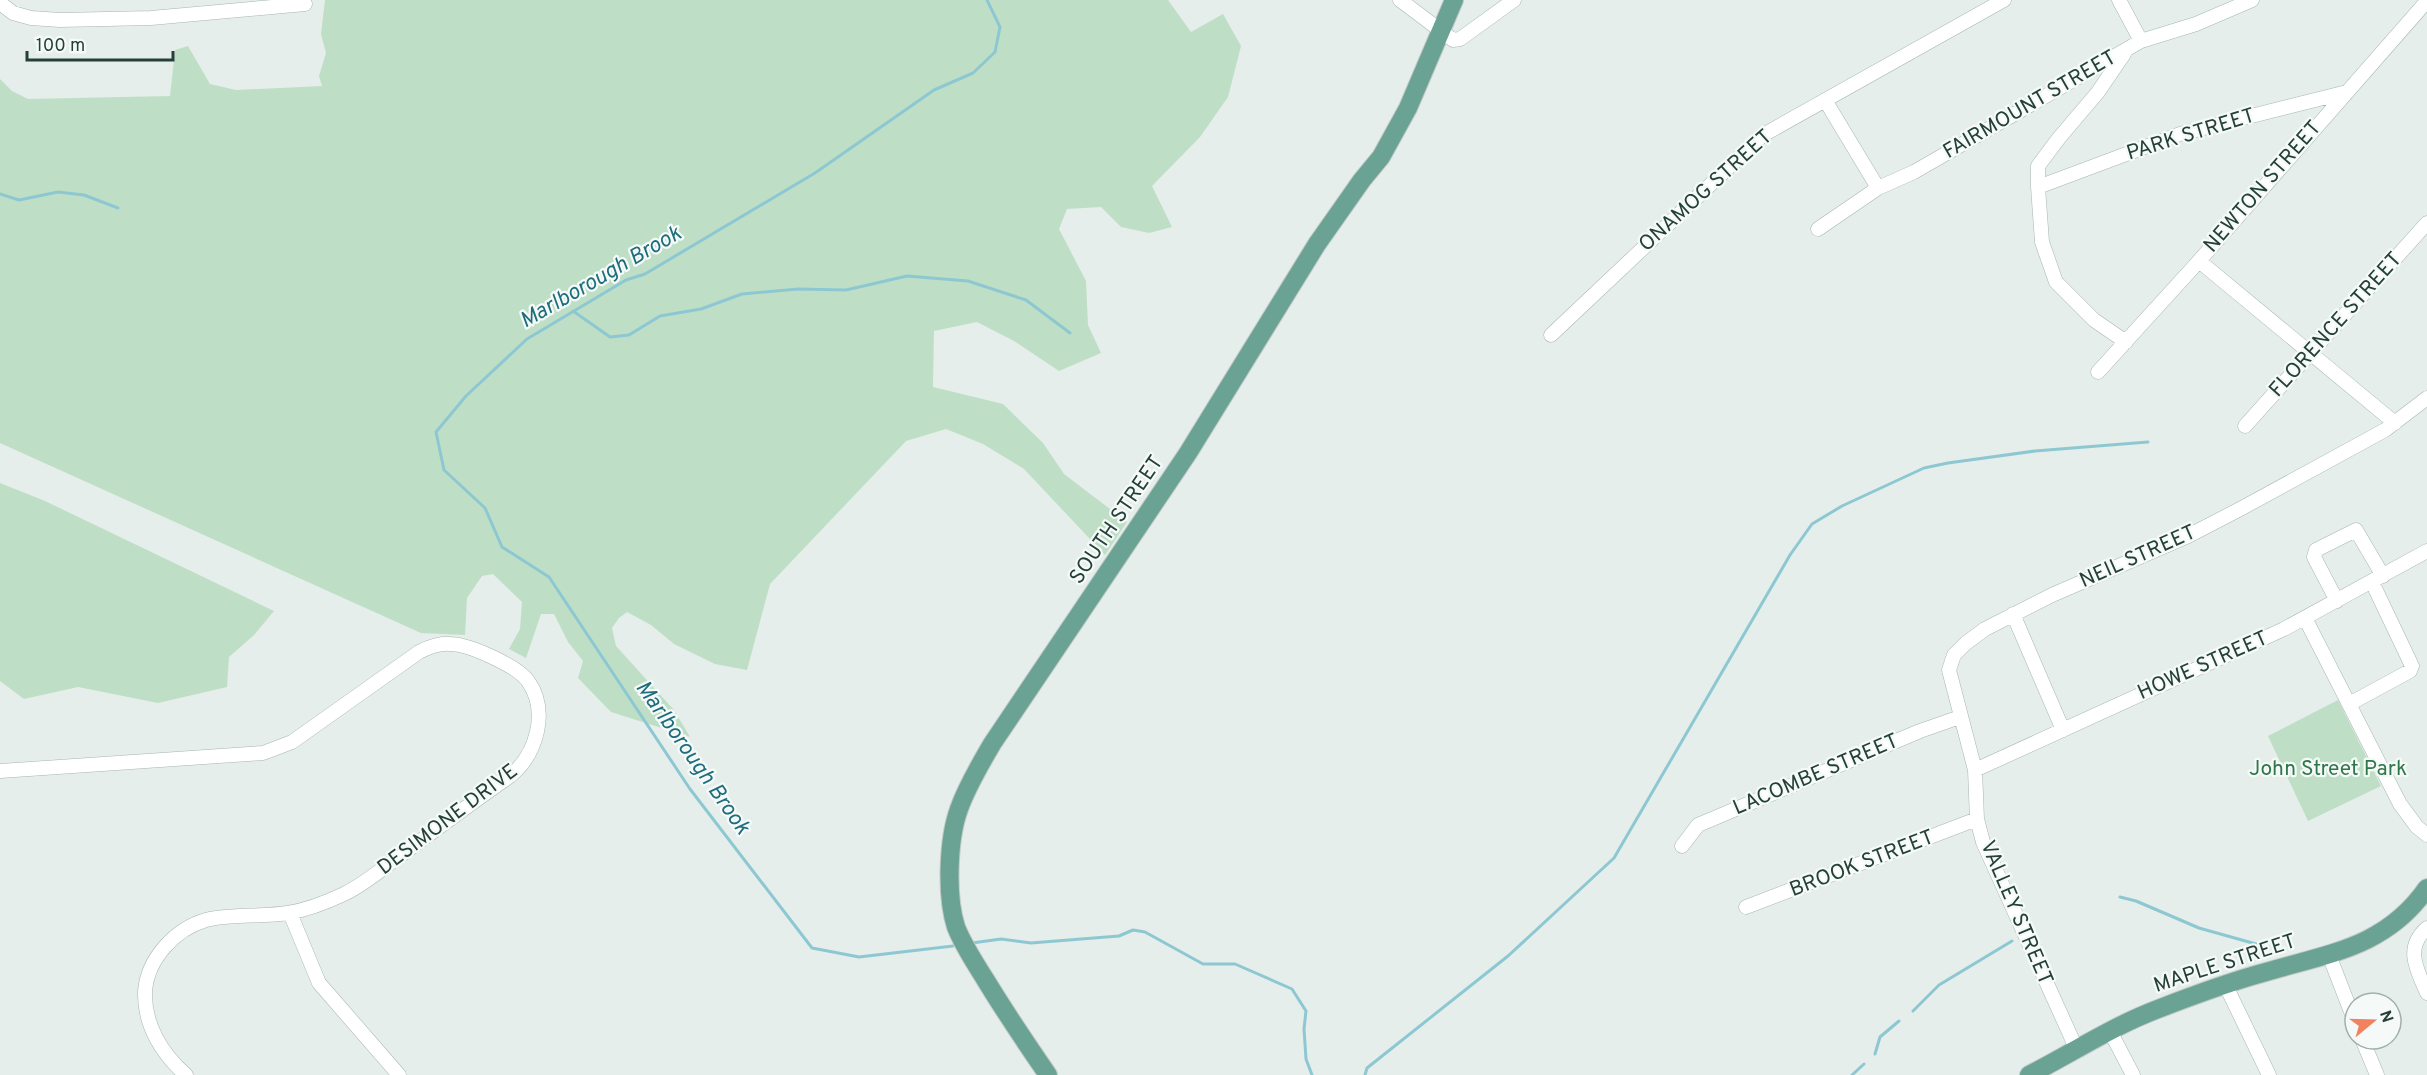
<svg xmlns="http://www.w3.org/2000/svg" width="2427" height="1075" font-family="Overpass,sans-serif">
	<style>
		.green { fill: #bedfc6 }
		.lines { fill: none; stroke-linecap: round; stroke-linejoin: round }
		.stream { stroke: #8dc8d2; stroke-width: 3 }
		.minor-casing { stroke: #a7b6b1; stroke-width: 15 }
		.major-casing { stroke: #c2cac7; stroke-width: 20 }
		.minor { stroke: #fff; stroke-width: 14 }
		.major { stroke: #6aa394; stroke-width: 18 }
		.labels { text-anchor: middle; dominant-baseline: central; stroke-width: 4.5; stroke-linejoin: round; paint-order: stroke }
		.street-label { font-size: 21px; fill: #244038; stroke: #f5faf8 }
		.park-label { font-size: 21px; fill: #2e7749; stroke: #f5faf8 }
		.water-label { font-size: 22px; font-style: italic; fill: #1d6d7c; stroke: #f5faf8 }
	</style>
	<rect width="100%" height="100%" fill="#e5eeea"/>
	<!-- green -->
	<path class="green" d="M 325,0 L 1168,0 L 1191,32 L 1223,14 L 1241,46 L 1228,97 L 1200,137 L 1152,186 L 1172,227 L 1149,233 L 1121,227 L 1101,207 L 1067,209 L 1059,229 L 1086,281 L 1088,325 L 1101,353 L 1059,371 L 1014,341 L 977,322 L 934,331 L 933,387 L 1003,404 L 1043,443 L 1064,474 L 1127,522 L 1105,555 L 1024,469 L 983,444 L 946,429 L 906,441 L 770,584 L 747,670 L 715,664 L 674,644 L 651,625 L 627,612 L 619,618 L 612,628 L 616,646 L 674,710 L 690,737 L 611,712 L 578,678 L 583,661 L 568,642 L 554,614 L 541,614 L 526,658 L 509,649 L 520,629 L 522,602 L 493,574 L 482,576 L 467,598 L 465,635 L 421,633 L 0,443 L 0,79 L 12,91 L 28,99 L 170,96 L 175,50 L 188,46 L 210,84 L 236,90 L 322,86 L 319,76 L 326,53 L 321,34 Z
		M 0,483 L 45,501 L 274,611 L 254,635 L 229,657 L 227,687 L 158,703 L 78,687 L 24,699 L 0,681 Z
		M 2338,700 L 2381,786 L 2308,821 L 2268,736 Z"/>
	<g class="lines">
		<!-- stream -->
		<path class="stream" d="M 0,194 L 19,200 L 58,192 L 84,195 L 118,208
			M 573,311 L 610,337 L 629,335 L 660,316 L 701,309 L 742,294 L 798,289 L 846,290 L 907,276 L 968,281 L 1026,300 L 1070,333
			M 2120,897 L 2136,901 L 2199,928 L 2256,944
			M 972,943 L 1001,939 L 1031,943 L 1119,936 L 1133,930 L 1145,932 L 1203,964 L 1235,964 L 1292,989 L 1306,1011 L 1304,1029 L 1306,1059 L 1312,1075
			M 953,946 L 859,957 L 812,948 L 690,789 L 549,577 L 502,547 L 485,508 L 444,470 L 436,432 L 466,396 L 527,339 L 626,280 L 645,274 L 815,173 L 934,90 L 973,73 L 995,52 L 1000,27 L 987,0
			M 1913,1011 L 1939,985 L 2012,941
			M 1875,1054 L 1880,1037 L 1899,1021
			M 1365,1075 L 1367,1068 L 1508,956 L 1614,858 L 1790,555 L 1812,524 L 1842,506 L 1924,468 L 1948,463 L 2035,451 L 2148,442
			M 1852,1075 L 1864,1064"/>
		<defs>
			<path id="minor" d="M 1400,0 L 1453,40 L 1460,39 L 1514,0
				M 2119,0 L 2141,41
				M 0,3 L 13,13 L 31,18 L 60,20 L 151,18 L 305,4
				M 2124,54 L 2098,92 L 2059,138 L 2038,166 L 2038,187 L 2042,242 L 2056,282 L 2094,320 L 2126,342
				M 1825,100 L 1878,188
				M 2038,187 L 2180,134 L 2347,92
				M 1818,229 L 1878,188 L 1914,172 L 2141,41 L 2196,24 L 2252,0
				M 2199,261 L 2395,423
				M 1551,335 L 1763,135 L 2004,0
				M 2098,372 L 2199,261 L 2427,1
				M 2245,426 L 2427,223
				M 2337,601 L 2314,557 L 2316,550 L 2356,530 L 2383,576
				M 2013,614 L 2063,730
				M 2305,618 L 2400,804 L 2417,827 L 2427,835
				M 2349,704 L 2410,671 L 2412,666 L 2372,582
				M 1975,770 L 2284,629 L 2427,551
				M 0,771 L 263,753 L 292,742 L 419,652 C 429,647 439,643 450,644 C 469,644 517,666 528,681 C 549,711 537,754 510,776 C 474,801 439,827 404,853 C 384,867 365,884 344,894 C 327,902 306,910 288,913 C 262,917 229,914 206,920 C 175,929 147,959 145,992 C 144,1025 162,1054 186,1075
				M 1682,846 L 1698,825 L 1920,731 L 1960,717
				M 1746,907 L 1977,819
				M 290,913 L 319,983 L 399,1075
				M 2427,928 C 2404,948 2417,970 2427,993
				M 2329,955 L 2355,1022
				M 2225,984 L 2269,1075
				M 2110,1031 L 2133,1075
				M 2362,1039 L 2377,1075
				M 2077,1050 L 1983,842 L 1977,819 L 1975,770 L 1949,670 L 1954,655 L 1966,643 L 1985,629 L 2052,595 L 2188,536 L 2242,508 L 2385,430 L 2427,398"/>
			<path id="major" d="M 1048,1075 C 1026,1043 1005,1012 985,979 C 975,963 963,945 956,927 C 946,896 948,839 959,809 C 967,786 980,765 992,744 L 1188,453 L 1317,244 L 1362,180 L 1381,157 L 1408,108 L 1454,0
				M 2029,1075 C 2072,1053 2113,1026 2158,1009 C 2194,995 2229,982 2266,972 C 2330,953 2386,947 2427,888"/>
		</defs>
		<!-- minor casing -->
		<use href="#minor" class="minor-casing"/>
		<!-- major casing -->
		<use href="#major" class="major-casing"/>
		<!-- minor -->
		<use href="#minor" class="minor"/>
		<!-- major -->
		<use href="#major" class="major"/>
	</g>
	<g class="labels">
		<!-- street labels -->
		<g class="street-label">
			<text transform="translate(2030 105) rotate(-30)">FAIRMOUNT STREET</text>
			<text transform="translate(2191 135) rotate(-17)">PARK STREET</text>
			<text transform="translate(2263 187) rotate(-49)">NEWTON STREET</text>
			<text transform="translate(1706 191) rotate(-42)">ONAMOG STREET</text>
			<text transform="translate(2336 325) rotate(-48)">FLORENCE STREET</text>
			<text transform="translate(1117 520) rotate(-56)">SOUTH STREET</text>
			<text transform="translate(2138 557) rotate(-24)">NEIL STREET</text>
			<text transform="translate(2203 666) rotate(-24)">HOWE STREET</text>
			<text transform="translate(1816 775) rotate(-23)">LACOMBE STREET</text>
			<text transform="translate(448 820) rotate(-37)">DESIMONE DRIVE</text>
			<text transform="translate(1862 864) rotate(-21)">BROOK STREET</text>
			<text transform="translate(2016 913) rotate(67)">VALLEY STREET</text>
			<text transform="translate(2225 964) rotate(-18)">MAPLE STREET</text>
		</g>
		<!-- park labels -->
		<g class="park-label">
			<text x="2328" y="769">John Street Park</text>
		</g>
		<!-- water labels -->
		<g class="water-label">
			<text transform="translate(601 278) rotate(-30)">Marlborough Brook</text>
			<text transform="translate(692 758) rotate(55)">Marlborough Brook</text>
		</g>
	</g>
	<!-- north arrow -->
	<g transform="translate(2373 1021) rotate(71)"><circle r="28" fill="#f5faf8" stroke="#a1b0ab" stroke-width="1.5"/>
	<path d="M0-4.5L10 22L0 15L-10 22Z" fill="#f1825f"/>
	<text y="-9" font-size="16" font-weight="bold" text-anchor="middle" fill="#244038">N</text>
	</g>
	<!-- scale -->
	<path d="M27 51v9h146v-9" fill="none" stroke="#244038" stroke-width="3"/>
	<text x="36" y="51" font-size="18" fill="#244038" stroke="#f5faf8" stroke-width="4.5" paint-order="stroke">100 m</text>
</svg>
